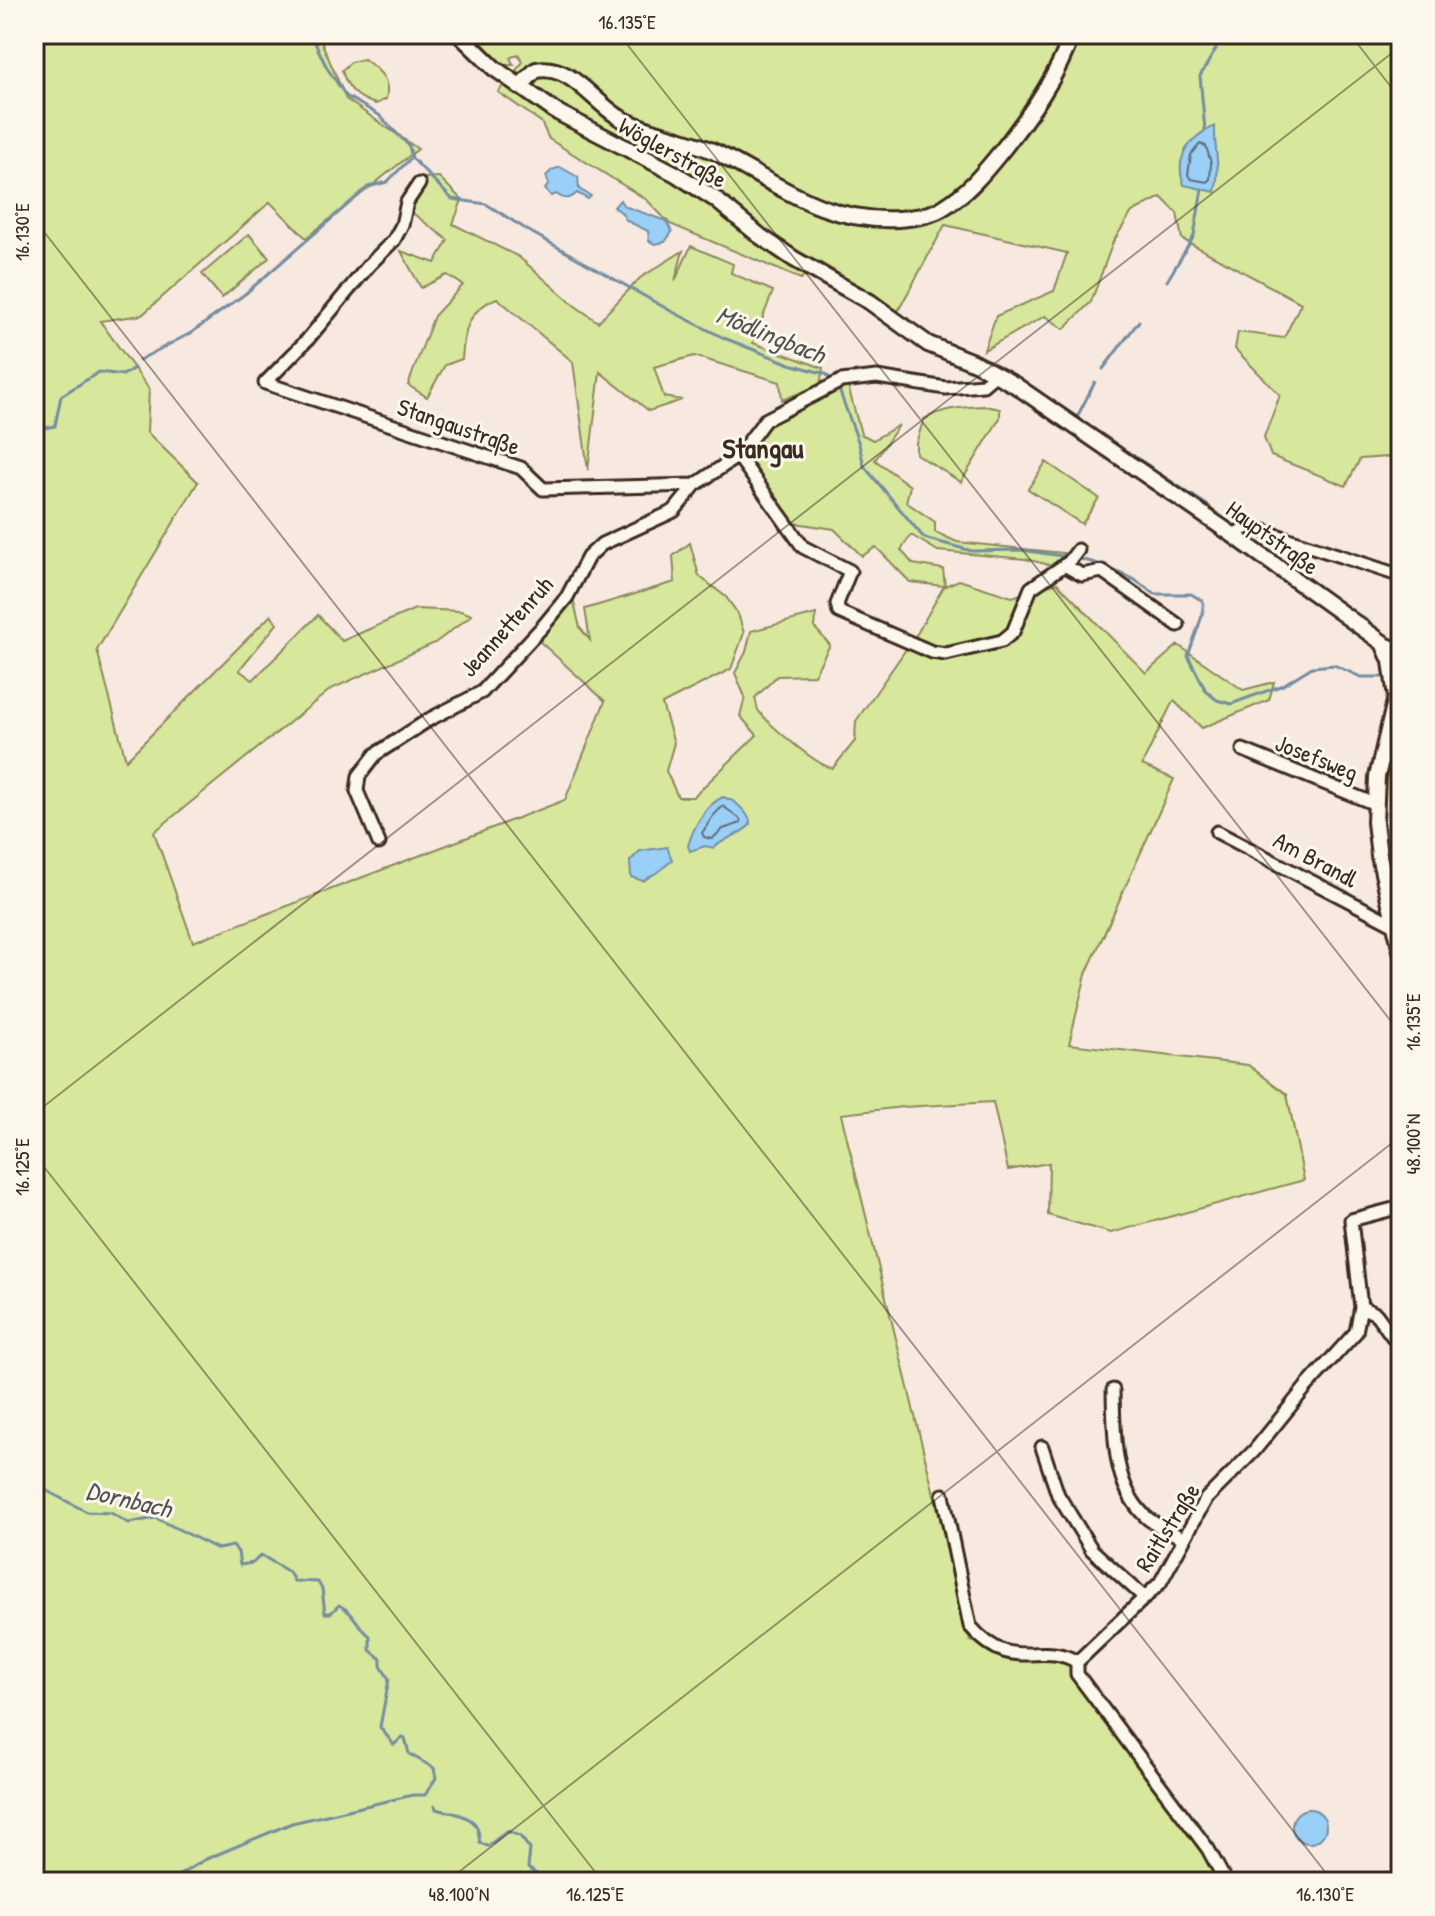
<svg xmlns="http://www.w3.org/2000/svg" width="1435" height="1916" font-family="'Patrick Hand',sans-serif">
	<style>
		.built { fill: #f4d8d1 }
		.green { fill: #d7e79b; stroke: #89885c; stroke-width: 2 }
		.water { fill: #9acff8; stroke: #748da1; stroke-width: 2 }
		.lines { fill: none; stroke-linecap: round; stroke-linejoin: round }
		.shore { stroke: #616c75; stroke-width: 2 }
		.stream { stroke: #748da1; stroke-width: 3 }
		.minor-casing { stroke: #3b2a1e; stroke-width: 17 }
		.major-casing { stroke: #3b2a1e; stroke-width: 20 }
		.minor { stroke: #fbf7ec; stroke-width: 11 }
		.major { stroke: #fbf7ec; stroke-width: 14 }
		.ticks { fill: none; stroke: #3b2a1e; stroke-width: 2; stroke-opacity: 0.45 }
		.labels { text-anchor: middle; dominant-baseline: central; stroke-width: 6; stroke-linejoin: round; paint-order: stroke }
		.street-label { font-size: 24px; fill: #3b2a1e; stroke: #fbf7ec }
		.water-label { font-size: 26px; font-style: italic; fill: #535354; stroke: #fbf7ec }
		.quarter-label { font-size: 28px; font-weight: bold; fill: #3b2a1e; stroke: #fbf7ec }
		.neatline { fill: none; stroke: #3b2a1e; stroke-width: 3 }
		.ticks-label { font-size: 20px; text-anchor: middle; fill: #3b2a1e }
	</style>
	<rect width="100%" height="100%" fill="#f8e9e0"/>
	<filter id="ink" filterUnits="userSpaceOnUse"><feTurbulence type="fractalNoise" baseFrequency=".0125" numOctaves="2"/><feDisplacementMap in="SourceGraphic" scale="16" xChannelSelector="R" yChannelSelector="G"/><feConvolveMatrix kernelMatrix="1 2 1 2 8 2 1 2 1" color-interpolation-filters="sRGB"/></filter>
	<g filter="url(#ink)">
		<!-- built -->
		<path class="built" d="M 1388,756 L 1401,759 L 1401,825 L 1384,814 Z"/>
		<!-- green -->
		<path class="green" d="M 34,34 L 318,34 L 346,99 L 418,149 L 306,238 L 270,202 L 142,315 L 100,321 L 149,389 L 147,432 L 198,482 L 97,650 L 126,760 L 271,615 L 277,624 L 239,670 L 253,680 L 318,615 L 342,641 L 415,609 L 461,611 L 472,615 L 435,643 L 331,689 L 154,832 L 193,942 L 565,800 L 605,701 L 538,640 L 573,598 L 580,628 L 590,640 L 585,609 L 675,582 L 673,556 L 690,543 L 699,576 L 726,597 L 738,614 L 744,633 L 731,669 L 662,704 L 674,743 L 666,771 L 678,797 L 693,797 L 757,735 L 740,716 L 745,697 L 735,673 L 746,652 L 751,631 L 816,614 L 815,628 L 830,645 L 814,675 L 777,676 L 755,698 C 756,700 757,708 758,710 C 767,723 818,767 833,768 L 855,741 L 856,721 L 918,632 L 944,586 L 910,582 L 876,547 L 862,556 L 834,529 L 789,522 L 744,456 L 768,426 L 848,386 L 861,434 L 873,440 L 899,425 L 875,460 L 910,486 L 906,502 L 935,522 L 935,532 L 957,542 L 1064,553 L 1054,566 L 1025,559 L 938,551 L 911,535 L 901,550 L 913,564 L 943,569 L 945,586 L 959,580 L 1012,597 L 1057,583 L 1146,673 L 1178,645 L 1243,690 L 1274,682 L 1269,700 L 1202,728 L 1174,701 L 1172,703 L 1142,765 L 1174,779 L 1086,974 L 1069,1044 L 1248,1065 L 1287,1094 L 1304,1180 L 1111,1233 L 1048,1215 L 1049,1163 L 1008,1170 L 993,1102 L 903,1107 L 841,1114 L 970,1641 L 1069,1665 L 1200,1850 L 1220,1882 L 34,1882 Z
			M 473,34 L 1401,34 L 1401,456 L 1360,459 L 1346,486 L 1271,456 L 1264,437 L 1280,395 L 1235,349 L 1238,332 L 1284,338 L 1301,303 L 1182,239 L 1177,213 L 1161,197 L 1132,212 L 1113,242 L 1091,302 L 1064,329 L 1045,316 L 984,350 L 996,316 L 1054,291 L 1067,253 L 945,225 L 898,311 L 818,261 L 801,279 L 670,224 L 647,200 L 549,139 L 541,122 L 498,92 L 523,62 L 518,54 L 510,58 L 514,65 L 503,65 Z
			M 364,59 C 379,70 391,79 386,99 L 376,104 C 358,99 346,88 342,70 L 351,62 Z
			M 439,177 L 462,200 L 453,224 L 519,257 L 574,305 L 598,322 L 640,278 L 683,251 L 675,281 L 691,246 L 733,264 L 731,273 L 773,291 L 753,343 L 823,368 L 820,385 L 782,400 L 780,382 L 694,356 L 654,367 L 664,397 L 682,400 L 649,411 L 600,372 L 588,470 L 573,362 L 497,298 C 468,310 464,330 462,359 L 445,365 L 427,397 L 408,385 L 434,316 L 463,285 L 447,275 L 421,288 L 401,251 L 435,263 L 448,240 L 411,212 L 424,178 Z
			M 249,234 L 269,258 L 222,298 L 202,274 Z
			M 985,406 L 1000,409 L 1000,418 L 961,482 L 916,454 L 916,443 L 924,419 C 944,408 962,407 985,406 Z
			M 1046,462 L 1099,498 L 1082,524 L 1028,489 Z"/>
		<!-- water -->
		<path class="water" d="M 1215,126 C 1214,151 1221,166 1215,192 L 1184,185 C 1173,157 1191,136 1215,126 Z
			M 560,167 L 578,177 L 579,189 L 591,196 L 588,199 L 577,193 C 569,200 565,200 556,194 L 551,196 L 545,189 L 549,184 L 546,176 L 552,170 Z
			M 620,200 L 624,206 L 666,221 L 672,232 L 665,242 L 655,244 L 649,241 L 648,231 L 627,221 L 621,212 L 614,207 Z
			M 723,797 C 735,800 748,812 751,824 C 739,837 728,835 714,848 L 705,846 L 690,851 L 688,846 C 693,828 705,805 723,797 Z
			M 667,847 L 672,860 L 661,870 L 643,881 L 631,877 L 630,861 L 640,851 Z
			M1292 1826a17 17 0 1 1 34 0a17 17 0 1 1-34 0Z"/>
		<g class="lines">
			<!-- shore -->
			<path class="shore" d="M 1200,144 L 1206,146 L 1211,163 L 1210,179 L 1207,182 L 1191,179 L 1188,175 L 1191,155 Z
				M 723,806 L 740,819 L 741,823 L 723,829 L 712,839 L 704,837 L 702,833 L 713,816 Z"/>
			<!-- stream -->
			<path class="stream" d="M 311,34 L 327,68 L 346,96 L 379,115 L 409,146 L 412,158 L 452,199 L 486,204 L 529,231 L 669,310 L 724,338 L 790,364 L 826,374 L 833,382
				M 1205,130 L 1200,76 L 1216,49 L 1214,34
				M 1167,281 L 1194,236 L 1202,189
				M 139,360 L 191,333 L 245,294 L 368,187 L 387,182 L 410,159
				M 1103,369 L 1139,321
				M 838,387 L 859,444 L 864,466 L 924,538 L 972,551 L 1021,550 L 1069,557
				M 1078,415 L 1095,382
				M 34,430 L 55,426 L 61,396 L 99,372 L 123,375 L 134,368
				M 1118,447 L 1126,453
				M 1132,455 L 1151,467
				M 1160,474 L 1210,507
				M 1077,558 L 1102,565 L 1135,580 L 1155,594 L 1191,594 L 1203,601 L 1203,613 L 1188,656 L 1206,691 L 1217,700 L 1231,704 L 1283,685 L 1312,667 L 1334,665 L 1361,677 L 1389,677
				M 34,1484 L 87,1512 L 111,1513 L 128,1523 L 156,1518 L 218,1549 L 233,1546 L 238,1552 L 240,1565 L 253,1563 L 261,1555 L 289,1572 L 294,1581 L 318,1582 L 322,1589 L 325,1613 L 331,1613 L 339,1605 C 356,1614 355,1624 370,1636 L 370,1650 L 381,1659 L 381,1666 L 389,1679 L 380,1727 L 394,1745 L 402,1737 L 405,1738 L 409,1754 L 434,1768 L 436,1778 L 425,1795 L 413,1795 L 292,1823 L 204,1860 L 168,1882
				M 435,1806 L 436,1809 C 448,1812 467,1814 475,1824 C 479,1829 479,1838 480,1843 L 488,1846 L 507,1831 L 520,1836 L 530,1849 L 528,1868 L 547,1882
				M 570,1882 L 575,1877 L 584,1877 L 594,1873 L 604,1882"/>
			<defs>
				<path id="minor" d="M 419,184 L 407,202 L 402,225 L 394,240 L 369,265 L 308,339 L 265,383 L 521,468 L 543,489 L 695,485 L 738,456 L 765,420 L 841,381 L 877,377 L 946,388 L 983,385 L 996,374
					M 738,456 L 803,547 L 850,571 L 837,604 L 839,612 L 932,652 L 946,654 L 1002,641 L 1013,632 L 1031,588 L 1069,562 L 1078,550
					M 1233,535 L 1249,526 L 1401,576
					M 1064,565 L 1082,575 L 1102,571 L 1178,625
					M 1383,643 L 1401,650
					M 1243,750 L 1375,804
					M 1217,832 L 1395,925
					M 379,843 L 357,791 L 359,776 L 376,754 L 430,719 L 482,692 L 544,625 L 567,597 L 588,557 L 602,544 L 674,511 L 695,485
					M 1361,1307 L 1376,1314 L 1401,1348
					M 1113,1390 C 1114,1432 1112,1484 1145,1516 C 1155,1526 1172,1532 1184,1539
					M 1042,1447 L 1058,1495 L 1092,1550 L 1145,1598
					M 943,1495 L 970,1626 C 1013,1676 1040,1639 1077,1662
					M 1226,1882 L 1208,1849 L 1077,1674 L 1077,1662 L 1160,1583 L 1206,1499 L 1254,1451 L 1306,1387 L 1356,1332 L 1361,1307 L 1351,1220 L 1401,1207"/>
				<path id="major" d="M 459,34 L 494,68 L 555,111 L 676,174 L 715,199 L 760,236 L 794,259 L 870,302 L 928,344 L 975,363 L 1015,385 L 1233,535 L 1383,643 L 1391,661 L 1396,697 L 1377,777 L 1375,822 L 1379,856 L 1401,951
					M 519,87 L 536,70 C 571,63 593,103 622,119 C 653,135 688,138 719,154 C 780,185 824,223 898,219 C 913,218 931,216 944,207 C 969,192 986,170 1004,148 C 1031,113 1058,76 1072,34"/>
			</defs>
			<!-- minor casing -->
			<use href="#minor" class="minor-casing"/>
			<!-- major casing -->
			<use href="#major" class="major-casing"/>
			<!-- minor -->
			<use href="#minor" class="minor"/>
			<!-- major -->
			<use href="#major" class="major"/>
		</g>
	</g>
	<!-- ticks -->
	<path class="ticks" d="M 619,34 L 1401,1034M 1350,34 L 1401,100M 34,219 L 1333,1882M 34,1114 L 1401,46M 34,1154 L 603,1882M 446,1882 L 1401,1136"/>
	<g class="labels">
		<!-- street labels -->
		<g class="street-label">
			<text transform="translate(673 152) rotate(29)">Wöglerstraße</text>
			<text transform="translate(459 426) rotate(19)">Stangaustraße</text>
			<text transform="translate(1273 537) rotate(36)">Hauptstraße</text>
			<text transform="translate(506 626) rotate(-48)">Jeannettenruh</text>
			<text transform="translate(1317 757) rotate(22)">Josefsweg</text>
			<text transform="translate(1316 859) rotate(28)">Am Brandl</text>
			<text transform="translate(1167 1527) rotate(-58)">Raitlstraße</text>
		</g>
		<!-- water labels -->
		<g class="water-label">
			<text transform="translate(771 334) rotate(22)">Mödlingbach</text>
			<text transform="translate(129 1499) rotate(13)">Dornbach</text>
		</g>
		<!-- quarter labels -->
		<g class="quarter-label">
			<text x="763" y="448">Stangau</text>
		</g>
	</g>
	<!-- margin -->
	<rect width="1435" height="1916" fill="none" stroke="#fbf7ec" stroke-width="88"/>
	<rect x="44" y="44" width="1347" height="1828" class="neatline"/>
	<g class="ticks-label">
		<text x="627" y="29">16.135°E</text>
		<text transform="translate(22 232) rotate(-90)" y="7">16.130°E</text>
		<text transform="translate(1413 1022) rotate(-90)" y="7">16.135°E</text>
		<text transform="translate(1413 1144) rotate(-90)" y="7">48.100°N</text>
		<text transform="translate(22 1167) rotate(-90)" y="7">16.125°E</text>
		<text x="459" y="1901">48.100°N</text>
		<text x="595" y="1901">16.125°E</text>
		<text x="1325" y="1901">16.130°E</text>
	</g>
</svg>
